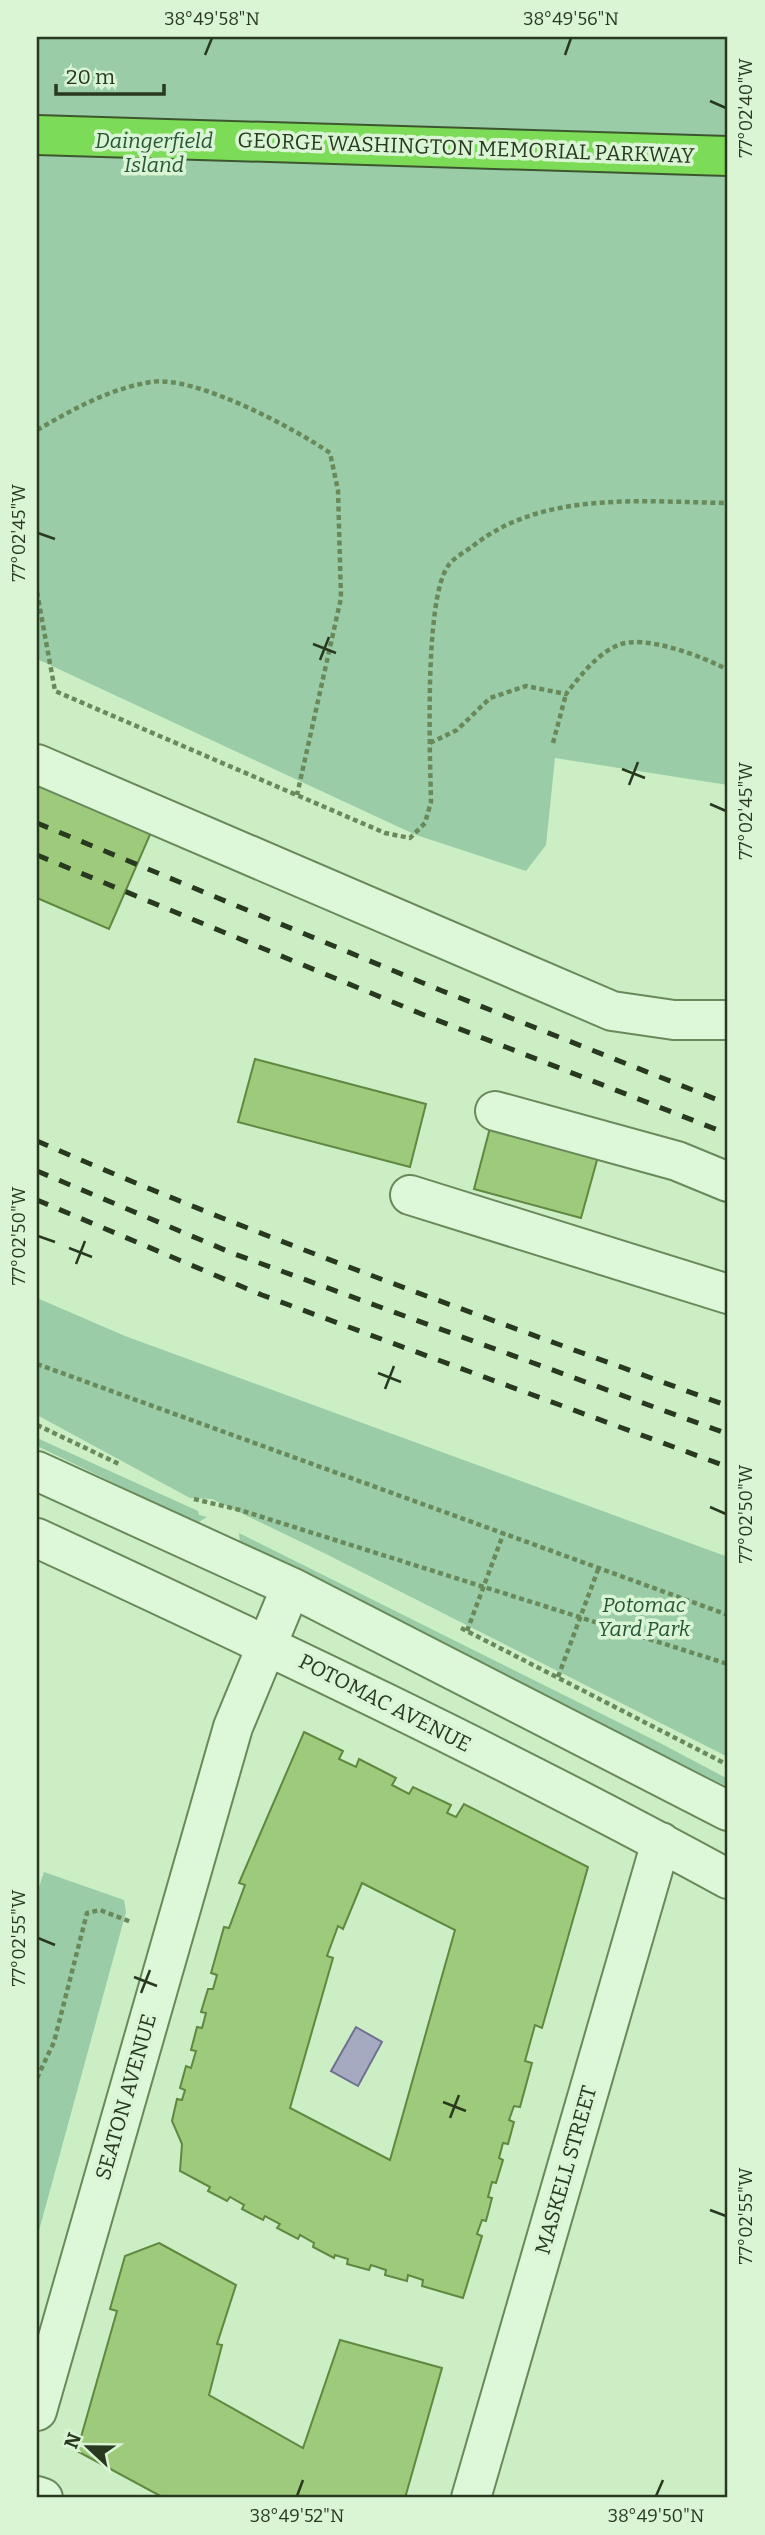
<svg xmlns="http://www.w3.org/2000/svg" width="765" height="2535" font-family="Bitter,serif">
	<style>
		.green { fill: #99cca7 }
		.water { fill: #a6aac1; stroke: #6d708f; stroke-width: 2 }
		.building { fill: #9dcb7b; stroke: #618741; stroke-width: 2; fill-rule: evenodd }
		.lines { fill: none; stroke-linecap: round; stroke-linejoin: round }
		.minor-casing { stroke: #69895b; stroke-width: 42 }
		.highway-casing { stroke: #3e562f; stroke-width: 42 }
		.path { stroke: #69895b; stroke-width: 4.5; stroke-dasharray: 5 3.5; stroke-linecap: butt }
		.minor { stroke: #ddf8d8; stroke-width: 38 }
		.highway { stroke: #7ddc57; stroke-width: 38 }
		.rail { stroke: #28391f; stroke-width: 5; stroke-dasharray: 12 12; stroke-linecap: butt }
		.ticks { fill: none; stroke: #28391f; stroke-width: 2.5 }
		.labels { text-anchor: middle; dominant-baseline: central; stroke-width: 7; stroke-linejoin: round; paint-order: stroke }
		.park-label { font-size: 21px; font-style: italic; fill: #265539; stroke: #d9f5d4 }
		.street-label { font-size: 21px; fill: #28391f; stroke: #d9f5d4 }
		.neatline { fill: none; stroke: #28391f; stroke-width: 2.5 }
		.ticks-label { font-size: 18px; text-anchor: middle; fill: #28391f }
	</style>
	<rect width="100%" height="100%" fill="#cbeec5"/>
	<!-- green -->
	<path class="green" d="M 37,37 L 728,37 L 728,785 L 555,758 L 546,845 L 526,871 L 416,835 L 37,659 Z
		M 37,1298 L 125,1336 L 728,1557 L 728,1757 L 324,1553 L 212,1499 L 190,1498 L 37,1415 Z
		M 37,1438 L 198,1511 L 199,1515 L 207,1517 L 197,1523 L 37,1446 Z
		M 239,1533 L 660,1743 L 728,1779 L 728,1787 L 240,1543 Z
		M 44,1872 L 124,1900 L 126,1912 L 37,2238 L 37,1893 Z"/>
	<!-- water -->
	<path class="water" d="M 356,2027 L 382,2042 L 358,2086 L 331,2071 Z"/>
	<!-- building -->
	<path class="building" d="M 37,780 L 152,830 L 109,929 L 37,898 Z
		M 255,1059 L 426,1104 L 410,1167 L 238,1122 Z
		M 491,1124 L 599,1153 L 581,1218 L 474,1189 Z
		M 304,1732 L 343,1751 L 339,1759 L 356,1767 L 359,1759 L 396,1778 L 392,1785 L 409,1794 L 413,1787 L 451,1805 L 447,1813 L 456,1817 L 464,1804 L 588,1867 L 542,2028 L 535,2025 L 525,2061 L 532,2063 L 520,2107 L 514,2106 L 509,2120 L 514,2122 L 508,2144 L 503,2143 L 499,2158 L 503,2160 L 496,2183 L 492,2182 L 488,2197 L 492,2198 L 486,2221 L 482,2220 L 477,2234 L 482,2236 L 463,2298 L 422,2286 L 423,2280 L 408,2275 L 407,2281 L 385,2275 L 386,2270 L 371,2265 L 369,2270 L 347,2264 L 348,2259 L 335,2255 L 334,2258 L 313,2247 L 314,2243 L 300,2235 L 298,2239 L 277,2228 L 280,2224 L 265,2216 L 263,2220 L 242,2209 L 244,2205 L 230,2197 L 227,2201 L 208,2191 L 210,2187 L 180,2171 L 182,2144 L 172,2121 L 177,2099 L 182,2100 L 185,2090 L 180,2088 L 186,2066 L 191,2068 L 196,2051 L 191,2050 L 197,2027 L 202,2028 L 206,2013 L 201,2012 L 208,1989 L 213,1989 L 217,1975 L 211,1973 L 224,1927 L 229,1928 L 245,1885 L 239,1883 ZM 362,1883 L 455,1930 L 390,2160 L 290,2108 L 333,1958 L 327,1956 L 338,1926 L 343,1929 Z
		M 159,2243 L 236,2285 L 217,2344 L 222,2345 L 209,2395 L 303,2448 L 340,2340 L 442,2368 L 405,2498 L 164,2498 L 77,2451 L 117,2311 L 110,2309 L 125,2256 Z"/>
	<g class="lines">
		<defs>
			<path id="minor" d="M 37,764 L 612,1011 L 674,1020 L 728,1020
				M 495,1111 L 677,1161 L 728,1182
				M 410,1195 L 728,1294
				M 37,1471 L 291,1587 L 728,1811
				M 37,1538 C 270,1646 503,1756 728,1879
				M 37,2411 L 233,1727 L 291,1587
				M 37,2496 L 43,2498
				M 471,2498 L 661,1842"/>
			<path id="highway" d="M 37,135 L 728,156"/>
		</defs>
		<!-- minor casing -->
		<use href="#minor" class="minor-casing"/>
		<!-- highway casing -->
		<use href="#highway" class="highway-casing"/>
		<!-- path -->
		<path class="path" d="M 37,430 C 74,409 108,389 151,382 C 195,375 294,428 330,453 L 338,490 L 341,598 L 297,795
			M 37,592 L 55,691 L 385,833 L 410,838 L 425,823 L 431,802 C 430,755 424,600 448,566 C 453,558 465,552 473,546 C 543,490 643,502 728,503
			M 430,743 L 457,730 L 490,698 L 526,686 L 566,694 C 581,675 596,655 618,645 C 645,634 704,657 728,670
			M 553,743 L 566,694
			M 37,1364 L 728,1615
			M 37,1425 L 119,1464
			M 194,1499 L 240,1510 L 728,1664
			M 461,1628 L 728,1765
			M 467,1631 L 504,1532
			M 558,1677 L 599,1567
			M 37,2078 L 54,2042 L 87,1913 L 100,1910 L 131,1922"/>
		<!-- minor -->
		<use href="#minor" class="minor"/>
		<!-- highway -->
		<use href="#highway" class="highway"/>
		<!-- rail -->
		<path class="rail" d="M 37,823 L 440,990 L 728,1104
			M 37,855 L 424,1015 L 728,1134
			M 37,1141 C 263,1240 496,1321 728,1406
			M 37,1171 L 232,1253 L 728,1434
			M 37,1200 L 262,1295 L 728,1467"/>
	</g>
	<!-- ticks -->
	<path class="ticks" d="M 205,55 L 212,38M 565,55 L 571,38M 710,101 L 726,108M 38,533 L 55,539M 313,644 L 336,653M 320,660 L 329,637M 622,769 L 645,778M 629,785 L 638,762M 710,804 L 726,811M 38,1236 L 55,1242M 69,1248 L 92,1257M 76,1264 L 85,1241M 378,1373 L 401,1382M 385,1389 L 394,1366M 710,1507 L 726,1514M 38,1938 L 55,1945M 134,1977 L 157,1986M 141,1993 L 150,1970M 443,2102 L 466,2111M 450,2118 L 459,2095M 710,2210 L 726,2216M 297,2496 L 303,2480M 656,2496 L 663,2480"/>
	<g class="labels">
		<!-- park labels -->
		<g class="park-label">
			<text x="154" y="141">Daingerfield<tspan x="154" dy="24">Island</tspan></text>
			<text x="644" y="1605">Potomac<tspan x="644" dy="24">Yard Park</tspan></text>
		</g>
		<!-- street labels -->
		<g class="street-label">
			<text transform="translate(466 148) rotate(2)">GEORGE WASHINGTON MEMORIAL PARKWAY</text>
			<text transform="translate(385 1703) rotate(27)">POTOMAC AVENUE</text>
			<text transform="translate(126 2097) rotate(-74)">SEATON AVENUE</text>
			<text transform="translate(566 2170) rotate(-74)">MASKELL STREET</text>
		</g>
	</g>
	<!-- border -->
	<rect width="765" height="2535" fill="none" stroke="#d9f5d4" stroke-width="77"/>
	<!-- north arrow -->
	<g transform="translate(88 2447) rotate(292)" stroke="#d9f5d4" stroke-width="5" paint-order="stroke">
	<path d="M0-5L12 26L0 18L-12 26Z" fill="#28391f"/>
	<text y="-10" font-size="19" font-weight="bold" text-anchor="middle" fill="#28391f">N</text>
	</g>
	<!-- scale -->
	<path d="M56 84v10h108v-10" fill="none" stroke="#28391f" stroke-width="3.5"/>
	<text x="66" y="84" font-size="21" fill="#28391f" stroke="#d9f5d4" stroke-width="5" paint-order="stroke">20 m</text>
	<rect x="38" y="38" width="688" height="2458" class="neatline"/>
	<g class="ticks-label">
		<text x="212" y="25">38°49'58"N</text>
		<text x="571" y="25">38°49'56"N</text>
		<text transform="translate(746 108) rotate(-90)" y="6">77°02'40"W</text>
		<text transform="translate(19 533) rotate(-90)" y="6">77°02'45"W</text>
		<text transform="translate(746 811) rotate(-90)" y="6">77°02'45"W</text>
		<text transform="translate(19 1236) rotate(-90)" y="6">77°02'50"W</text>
		<text transform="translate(746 1514) rotate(-90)" y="6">77°02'50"W</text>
		<text transform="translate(19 1938) rotate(-90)" y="6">77°02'55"W</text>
		<text transform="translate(746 2216) rotate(-90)" y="6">77°02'55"W</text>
		<text x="297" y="2522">38°49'52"N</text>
		<text x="656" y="2522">38°49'50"N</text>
	</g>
</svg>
